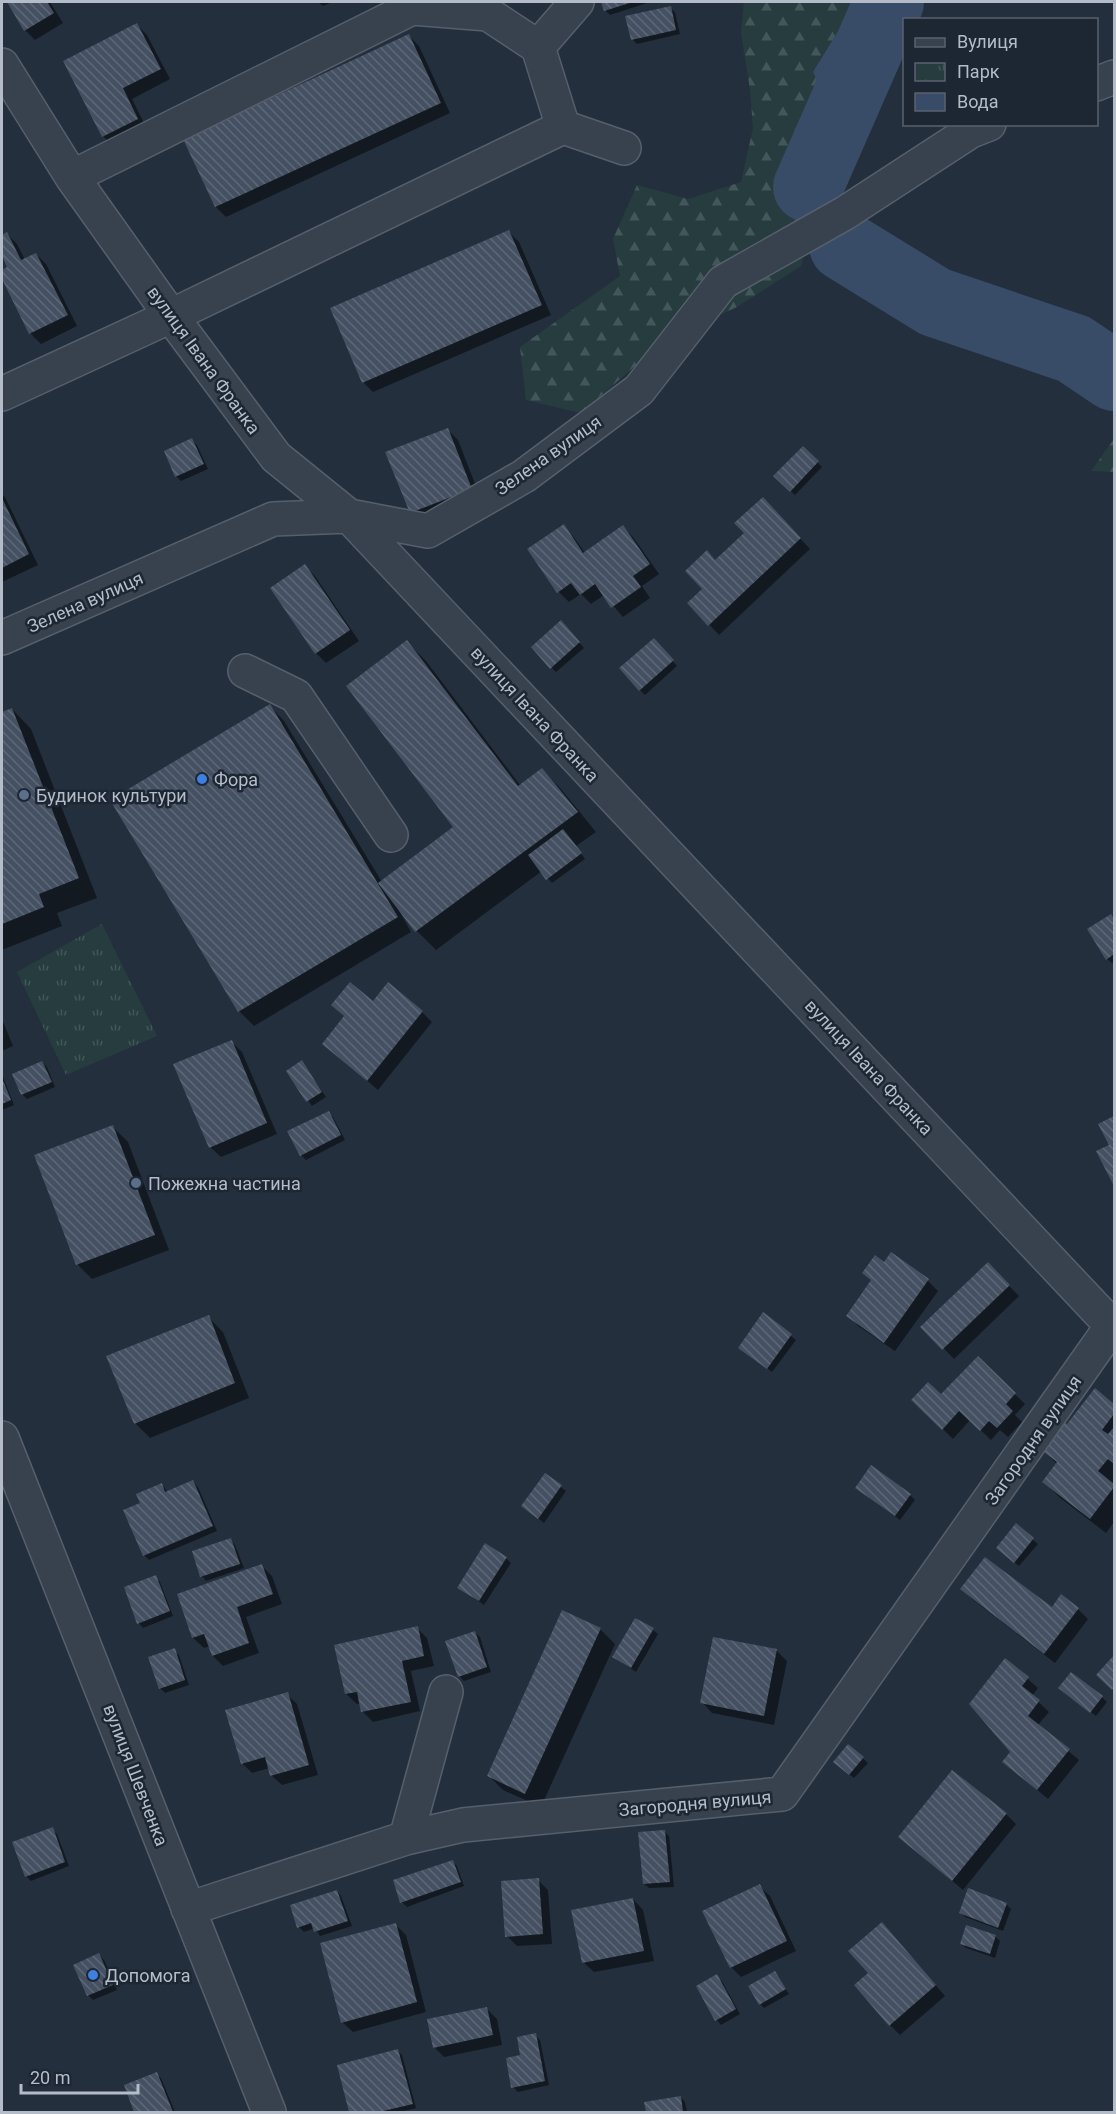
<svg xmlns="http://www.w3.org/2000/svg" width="1116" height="2114" font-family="Roboto,sans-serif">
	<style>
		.forest { fill: url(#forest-firs) }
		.park { fill: url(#park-tufts) }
		.water { fill: #394c67 }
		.shadow { fill: #0007 }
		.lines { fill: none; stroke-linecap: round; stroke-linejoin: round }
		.river { stroke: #394c67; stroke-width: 70 }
		.building { fill: url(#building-back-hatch) }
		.minor-casing { stroke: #565f6c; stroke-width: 36 }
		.minor { stroke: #38414e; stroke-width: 33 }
		.shop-dot { fill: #3f7fe0; stroke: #1d2633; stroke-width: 2 }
		.service-dot { fill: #5c6f8a; stroke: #1d2633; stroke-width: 2 }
		.labels { text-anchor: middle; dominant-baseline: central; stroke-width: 5; stroke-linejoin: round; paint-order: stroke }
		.street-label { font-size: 18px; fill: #b4bcc9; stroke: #1d2633 }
		.poi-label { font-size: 18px; fill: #b4bcc9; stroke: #1d2633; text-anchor: start }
	</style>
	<defs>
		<pattern id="forest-firs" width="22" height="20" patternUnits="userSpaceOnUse" patternTransform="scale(1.5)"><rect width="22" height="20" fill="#263c3f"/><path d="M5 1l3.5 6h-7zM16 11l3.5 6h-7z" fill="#435659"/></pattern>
		<pattern id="park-tufts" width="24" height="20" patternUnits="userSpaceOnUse" patternTransform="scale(1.5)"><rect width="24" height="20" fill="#263c3f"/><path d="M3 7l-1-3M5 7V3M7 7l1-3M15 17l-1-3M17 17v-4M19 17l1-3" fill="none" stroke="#435659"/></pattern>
		<pattern id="building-back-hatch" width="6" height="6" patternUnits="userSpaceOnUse" patternTransform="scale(1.5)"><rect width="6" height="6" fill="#455162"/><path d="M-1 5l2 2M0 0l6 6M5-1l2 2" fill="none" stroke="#5d6877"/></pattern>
	</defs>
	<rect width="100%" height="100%" fill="#242f3e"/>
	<!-- forest -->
	<path class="forest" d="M 744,2 L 856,2 L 814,72 L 837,120 L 845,173 L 811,232 L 801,266 L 737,307 L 665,340 L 581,413 L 526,400 L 520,347 L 620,276 L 613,239 L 637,185 L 688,199 L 741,182 L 753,128 L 750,90 L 741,32 Z
		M 1114,439 L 1114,472 L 1091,471 Z"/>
	<!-- park -->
	<path class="park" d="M 102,924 L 157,1036 L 66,1075 L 17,972 Z"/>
	<!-- water -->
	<path class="water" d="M 856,2 L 920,2 L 919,19 L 904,20 L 904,45 L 837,120 L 813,72 Z"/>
	<!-- shadow -->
	<path class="shadow" d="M 8,2 L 50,2 L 63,23 L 35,40 L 25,30 Z
		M 318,2 L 333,2 L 323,6 Z
		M 602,2 L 647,2 L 647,3 L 610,15 L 605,10 Z
		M 670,8 L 675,12 L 680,34 L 637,44 L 632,39 Z
		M 137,25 L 147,35 L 170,79 L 132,99 L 147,129 L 113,146 L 103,136 Z
		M 409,36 L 419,46 L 450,113 L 226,217 L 216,207 L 185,140 Z
		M 509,232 L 519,242 L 551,315 L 373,392 L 363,382 Z
		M 7,234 L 17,244 L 25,260 L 36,254 L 46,264 L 77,326 L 41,344 L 31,334 L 2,275 L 2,272 L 9,268 L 2,253 L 2,236 Z
		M 447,429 L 458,440 L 481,499 L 421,523 L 411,513 Z
		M 192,440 L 197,445 L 208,469 L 181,481 L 176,476 Z
		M 803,448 L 822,467 L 795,495 L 775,476 Z
		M 2,494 L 5,497 L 38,565 L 2,582 Z
		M 773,509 L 810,549 L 719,635 L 689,603 L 704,589 L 716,561 Z
		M 563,526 L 573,536 L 585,553 L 623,527 L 633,537 L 659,574 L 642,586 L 650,598 L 623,617 L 604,595 L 591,604 L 581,594 L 569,602 L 559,592 L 529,550 Z
		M 305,566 L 315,576 L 359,641 L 326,663 L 316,653 Z
		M 566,627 L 584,648 L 556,672 L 552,668 Z
		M 407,642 L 426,661 L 520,785 L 542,770 L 561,789 L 596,832 L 576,846 L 585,859 L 552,883 L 542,871 L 436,950 L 417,931 L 403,913 L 401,914 L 411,932 L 254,1026 L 239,1011 L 112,800 L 270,706 L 284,721 L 382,882 L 455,827 Z
		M 658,644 L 677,666 L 645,695 L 640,690 Z
		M 12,709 L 31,729 L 97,898 L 57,913 L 62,926 L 2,950 L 2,714 Z
		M 1111,916 L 1114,919 L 1114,962 L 1112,963 L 1107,959 Z
		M 373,1003 L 422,1012 L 432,1022 L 378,1090 L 324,1044 L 345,1017 L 333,1005 Z
		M 2,1019 L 13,1046 L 2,1051 Z
		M 231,1041 L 242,1052 L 277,1134 L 221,1157 L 210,1147 Z
		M 302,1062 L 326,1097 L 312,1106 L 288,1071 Z
		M 42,1063 L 47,1067 L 55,1087 L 27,1099 L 23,1095 L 14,1075 Z
		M 2,1074 L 14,1105 L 2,1110 Z
		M 328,1113 L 333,1117 L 345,1140 L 306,1160 L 301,1155 Z
		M 1114,1117 L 1114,1183 L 1099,1152 L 1111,1145 L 1100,1125 Z
		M 113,1127 L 128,1142 L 169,1250 L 92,1279 L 77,1264 Z
		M 891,1254 L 928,1281 L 938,1291 L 895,1351 L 858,1326 L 848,1315 L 872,1281 L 864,1273 L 884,1264 Z
		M 988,1264 L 1019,1296 L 954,1359 L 923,1327 Z
		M 764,1315 L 796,1340 L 772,1372 L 740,1348 Z
		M 208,1317 L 223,1332 L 249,1398 L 150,1438 L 135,1423 Z
		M 978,1358 L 1025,1404 L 1015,1415 L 1022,1422 L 1008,1437 L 1000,1430 L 991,1440 L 970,1420 L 953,1439 L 913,1400 L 941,1396 Z
		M 1095,1390 L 1114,1406 L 1114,1522 L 1106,1533 L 1059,1497 L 1044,1482 L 1057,1464 L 1042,1449 L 1067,1426 Z
		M 545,1475 L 566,1491 L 544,1523 L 523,1506 Z
		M 193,1482 L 198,1487 L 217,1531 L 149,1560 L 144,1555 L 142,1504 L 162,1484 L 168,1493 Z
		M 857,1488 L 910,1495 L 915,1500 L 900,1520 Z
		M 1016,1526 L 1038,1544 L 1019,1566 L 1003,1553 Z
		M 231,1540 L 235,1545 L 244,1568 L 206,1581 L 202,1576 Z
		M 506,1558 L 511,1563 L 484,1605 L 459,1587 Z
		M 262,1566 L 272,1576 L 282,1604 L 246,1617 L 259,1653 L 223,1666 L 213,1656 L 210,1646 L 204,1648 L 193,1638 L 179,1595 Z
		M 156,1577 L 160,1582 L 173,1616 L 143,1628 L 139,1623 Z
		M 962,1589 L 1052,1609 L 1078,1609 L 1088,1619 L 1055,1663 L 972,1599 Z
		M 417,1628 L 427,1638 L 434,1666 L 411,1671 L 420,1711 L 373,1722 L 363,1712 L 361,1703 L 357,1704 L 346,1694 Z
		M 600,1629 L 615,1644 L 541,1807 L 503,1790 L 488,1775 Z
		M 653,1630 L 658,1634 L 636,1672 L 614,1657 Z
		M 475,1633 L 480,1637 L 491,1672 L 464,1681 L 459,1676 Z
		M 174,1650 L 179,1655 L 189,1685 L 165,1693 L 160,1688 Z
		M 776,1650 L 787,1661 L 774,1725 L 712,1713 L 702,1702 Z
		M 1114,1657 L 1114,1691 L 1098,1675 Z
		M 1006,1660 L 1038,1688 L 1032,1696 L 1049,1712 L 1038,1725 L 1079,1760 L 1048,1799 L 1004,1762 L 1012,1752 Z
		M 1065,1693 L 1102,1697 L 1107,1702 L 1096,1716 Z
		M 287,1694 L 297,1704 L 318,1775 L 282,1785 L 271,1775 L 269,1768 L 252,1773 L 242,1763 Z
		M 849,1746 L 868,1763 L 854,1778 L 840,1767 Z
		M 1006,1814 L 1016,1824 L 963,1890 L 900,1837 Z
		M 52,1829 L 57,1834 L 69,1866 L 31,1881 L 26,1876 Z
		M 665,1832 L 669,1836 L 674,1887 L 649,1888 L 644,1884 Z
		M 453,1862 L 457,1866 L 464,1886 L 407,1907 L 402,1902 Z
		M 538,1880 L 548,1890 L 552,1944 L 517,1946 L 507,1936 Z
		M 759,1886 L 770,1896 L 796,1951 L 741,1977 L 731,1967 Z
		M 337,1891 L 341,1896 L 352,1926 L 320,1936 L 315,1928 L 304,1932 L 299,1927 Z
		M 633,1899 L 643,1910 L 654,1961 L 594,1972 L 583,1962 Z
		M 1006,1904 L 1011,1909 L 1003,1931 L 965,1917 L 961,1912 Z
		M 396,1925 L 406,1935 L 426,2012 L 353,2032 L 342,2022 Z
		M 967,1927 L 996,1937 L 1000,1941 L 995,1958 L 966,1948 L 961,1944 Z
		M 892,1934 L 945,1996 L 900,2035 L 890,2025 L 871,1973 Z
		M 99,1955 L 104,1960 L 117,1990 L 93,2000 L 88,1995 Z
		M 775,1973 L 789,1994 L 764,2008 L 760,2004 Z
		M 717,1976 L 722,1981 L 740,2014 L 721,2025 L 717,2020 Z
		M 487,2009 L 497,2019 L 502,2045 L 444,2057 L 434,2047 Z
		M 535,2035 L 540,2040 L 549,2085 L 518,2092 L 513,2087 L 522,2056 Z
		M 397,2050 L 402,2055 L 416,2108 L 400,2112 L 351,2112 L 339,2066 Z
		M 156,2074 L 161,2078 L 175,2112 L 136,2112 L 126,2086 Z
		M 681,2097 L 685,2102 L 687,2112 L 647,2112 L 646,2103 Z"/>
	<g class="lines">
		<!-- river -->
		<path class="river" d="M 808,187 L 889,2
			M 844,246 L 935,302 L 1074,349 L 1114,376"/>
	</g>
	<!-- building -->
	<path class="building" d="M 7,2 L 47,2 L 54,13 L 24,31 Z
		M 601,2 L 633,2 L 604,11 Z
		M 671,6 L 676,30 L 631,40 L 625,16 Z
		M 137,23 L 161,69 L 123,88 L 138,119 L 102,137 L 63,61 Z
		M 409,34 L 441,103 L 215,207 L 183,139 Z
		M 509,230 L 542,305 L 362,383 L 330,308 Z
		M 7,232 L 21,260 L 36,253 L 68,315 L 29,334 L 2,279 L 2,270 L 7,267 L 2,256 L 2,235 Z
		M 448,428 L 472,489 L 410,513 L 385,452 Z
		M 192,438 L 204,464 L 175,477 L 164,451 Z
		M 803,446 L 819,461 L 790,492 L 773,476 Z
		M 763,497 L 801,538 L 708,626 L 687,603 L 702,589 L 685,571 L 707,550 L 715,560 L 744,533 L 734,523 Z
		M 2,498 L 29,554 L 2,568 Z
		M 564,524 L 583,553 L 623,525 L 650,564 L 633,576 L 641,587 L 611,608 L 595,584 L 580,595 L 571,583 L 557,593 L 527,549 Z
		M 305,564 L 350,630 L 315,654 L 270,588 Z
		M 561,620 L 580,642 L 550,669 L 531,647 Z
		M 654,638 L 674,660 L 639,691 L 619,668 Z
		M 407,640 L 518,786 L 542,768 L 578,812 L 415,932 L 378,883 L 453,827 L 346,686 Z
		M 270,704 L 398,917 L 238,1012 L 110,800 Z
		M 12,708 L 79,878 L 39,894 L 44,907 L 2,924 L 2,712 Z
		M 563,829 L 582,853 L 546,880 L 528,855 Z
		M 1111,914 L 1114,919 L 1114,954 L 1106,960 L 1087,929 Z
		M 350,982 L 373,1001 L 388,982 L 423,1011 L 367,1081 L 322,1044 L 344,1016 L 331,1005 Z
		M 232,1040 L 267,1123 L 209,1148 L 173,1064 Z
		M 302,1060 L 322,1092 L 306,1102 L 286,1071 Z
		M 42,1061 L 52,1082 L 21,1095 L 12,1074 Z
		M 2,1078 L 11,1100 L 2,1104 Z
		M 329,1111 L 341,1135 L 300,1156 L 287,1131 Z
		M 1114,1116 L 1114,1186 L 1096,1151 L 1109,1145 L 1098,1124 Z
		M 113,1125 L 155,1235 L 76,1265 L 34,1155 Z
		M 891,1252 L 929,1279 L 884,1343 L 846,1316 L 871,1280 L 862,1273 L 875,1255 L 884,1262 Z
		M 988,1262 L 1010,1285 L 942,1350 L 920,1327 Z
		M 763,1312 L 792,1334 L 767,1369 L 738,1348 Z
		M 209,1315 L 235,1383 L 134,1424 L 106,1356 Z
		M 978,1356 L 1016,1393 L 1006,1404 L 1013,1411 L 997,1428 L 989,1421 L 980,1431 L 959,1411 L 942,1430 L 911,1400 L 928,1382 L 941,1394 Z
		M 1095,1388 L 1114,1404 L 1114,1414 L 1102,1430 L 1108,1434 L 1114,1427 L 1114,1464 L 1108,1459 L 1098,1471 L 1114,1484 L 1114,1487 L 1090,1519 L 1042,1482 L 1057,1462 L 1040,1449 L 1062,1421 L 1067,1424 Z
		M 871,1465 L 911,1494 L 895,1516 L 855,1488 Z
		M 545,1473 L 562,1485 L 538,1519 L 521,1506 Z
		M 193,1480 L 213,1526 L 143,1556 L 123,1510 L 140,1503 L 136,1494 L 162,1483 L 165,1492 Z
		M 1016,1523 L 1034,1538 L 1014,1563 L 996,1548 Z
		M 231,1538 L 240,1564 L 200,1577 L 192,1551 Z
		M 485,1543 L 507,1557 L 479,1601 L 457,1588 Z
		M 985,1557 L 1052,1607 L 1061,1594 L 1079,1608 L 1044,1654 L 960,1589 Z
		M 262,1564 L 273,1594 L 237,1607 L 249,1643 L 212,1656 L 204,1634 L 192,1638 L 177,1594 Z
		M 156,1575 L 170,1611 L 137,1624 L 124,1587 Z
		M 562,1610 L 601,1628 L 525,1794 L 487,1776 Z
		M 635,1618 L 654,1628 L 631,1668 L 612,1657 Z
		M 418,1626 L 424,1656 L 402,1661 L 411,1702 L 361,1712 L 357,1692 L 345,1694 L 334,1645 Z
		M 475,1631 L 487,1667 L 458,1677 L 445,1641 Z
		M 713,1637 L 777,1649 L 764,1716 L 700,1703 Z
		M 175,1648 L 185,1680 L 159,1689 L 148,1657 Z
		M 1114,1655 L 1114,1687 L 1112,1690 L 1096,1675 Z
		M 1005,1658 L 1029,1677 L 1022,1686 L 1040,1700 L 1028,1716 L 1070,1749 L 1037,1790 L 1002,1762 L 1010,1752 L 969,1704 Z
		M 1071,1672 L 1103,1696 L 1090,1713 L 1058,1688 Z
		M 288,1692 L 309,1765 L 270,1776 L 265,1757 L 241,1764 L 225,1710 Z
		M 848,1744 L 864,1757 L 849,1775 L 833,1762 Z
		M 952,1770 L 1007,1813 L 952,1881 L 898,1837 Z
		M 53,1827 L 65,1862 L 25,1877 L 12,1842 Z
		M 665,1830 L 670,1882 L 643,1884 L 638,1832 Z
		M 453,1860 L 461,1882 L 400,1903 L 393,1880 Z
		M 539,1878 L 543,1934 L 505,1937 L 501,1881 Z
		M 760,1884 L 787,1941 L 730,1968 L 702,1911 Z
		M 968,1888 L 1007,1903 L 998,1928 L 959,1913 Z
		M 337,1890 L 348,1921 L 314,1932 L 311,1923 L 297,1928 L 290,1905 Z
		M 633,1898 L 644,1951 L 582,1963 L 571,1910 Z
		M 882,1922 L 936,1985 L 889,2026 L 854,1985 L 868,1973 L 848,1951 Z
		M 396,1923 L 417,2002 L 341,2023 L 320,1943 Z
		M 966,1925 L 996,1935 L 990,1954 L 960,1944 Z
		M 99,1953 L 113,1985 L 87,1996 L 73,1965 Z
		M 775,1971 L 786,1989 L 759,2005 L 748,1986 Z
		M 717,1974 L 736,2009 L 715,2021 L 696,1986 Z
		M 487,2007 L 493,2035 L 433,2048 L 427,2019 Z
		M 536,2033 L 545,2081 L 511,2088 L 506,2058 L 520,2055 L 517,2037 Z
		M 398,2049 L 413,2104 L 379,2112 L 349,2112 L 337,2065 Z
		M 157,2072 L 173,2112 L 134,2112 L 124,2085 Z
		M 681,2096 L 683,2112 L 646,2112 L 644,2102 Z"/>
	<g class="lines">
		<defs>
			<path id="minor" d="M 577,2 L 538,47 L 563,127 L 624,148
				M 2,65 L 72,177 L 171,316 L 276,457 L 349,516 L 1114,1328
				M 1096,84 L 1114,77
				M 72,177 L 412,8 L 488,14 L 538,47
				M 2,394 L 171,316 L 563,127
				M 2,638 L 273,519 L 349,516 L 428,531 L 524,476 L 639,390 L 723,282 L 845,213 L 971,131 L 989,124
				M 245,671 L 296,696 L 391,835
				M 2,1438 L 269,2112
				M 406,1838 L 446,1692
				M 188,1909 L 406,1838 L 463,1825 L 782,1794 L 1114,1323"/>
		</defs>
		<!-- minor casing -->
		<use href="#minor" class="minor-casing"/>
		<!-- minor -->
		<use href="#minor" class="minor"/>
	</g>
	<!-- markers -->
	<g class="shop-dot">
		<circle cx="202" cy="779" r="6"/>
		<circle cx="93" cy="1975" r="6"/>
	</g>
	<g class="service-dot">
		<circle cx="24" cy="795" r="6"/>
		<circle cx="136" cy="1183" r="6"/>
	</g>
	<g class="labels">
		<!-- street labels -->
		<g class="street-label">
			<text transform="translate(204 360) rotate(54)">вулиця Івана Франка</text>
			<text transform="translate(548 455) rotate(-35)">Зелена вулиця</text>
			<text transform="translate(85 602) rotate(-24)">Зелена вулиця</text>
			<text transform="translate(535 714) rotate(47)">вулиця Івана Франка</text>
			<text transform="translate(869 1067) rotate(47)">вулиця Івана Франка</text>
			<text transform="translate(1033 1440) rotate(-55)">Загородня вулиця</text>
			<text transform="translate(136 1775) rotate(69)">вулиця Шевченка</text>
			<text transform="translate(695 1803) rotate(-5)">Загородня вулиця</text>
		</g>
		<!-- poi labels -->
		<g class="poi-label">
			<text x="214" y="779">Фора</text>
			<text x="36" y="795">Будинок культури</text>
			<text x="148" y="1183">Пожежна частина</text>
			<text x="105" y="1975">Допомога</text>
		</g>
	</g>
	<!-- border -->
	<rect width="1116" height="2114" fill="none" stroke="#b4bcc9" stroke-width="6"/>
	<!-- legend -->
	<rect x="903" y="18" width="195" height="108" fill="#1d2633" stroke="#59626f" stroke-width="1.5"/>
	<rect x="915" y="38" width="30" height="9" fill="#38414e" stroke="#59626f" stroke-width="1.5"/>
	<text x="957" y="48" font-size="18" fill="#b4bcc9">Вулиця</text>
	<rect x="915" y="63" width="30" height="18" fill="url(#park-tufts)" stroke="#59626f" stroke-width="1.5"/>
	<text x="957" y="78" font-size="18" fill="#b4bcc9">Парк</text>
	<rect x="915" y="93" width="30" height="18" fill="#394c67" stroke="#59626f" stroke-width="1.5"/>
	<text x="957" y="108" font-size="18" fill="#b4bcc9">Вода</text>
	<!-- scale -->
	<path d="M21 2084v9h117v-9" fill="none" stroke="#b4bcc9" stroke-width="3"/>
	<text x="30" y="2084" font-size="18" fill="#b4bcc9" stroke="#1d2633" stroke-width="4.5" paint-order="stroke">20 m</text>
</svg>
